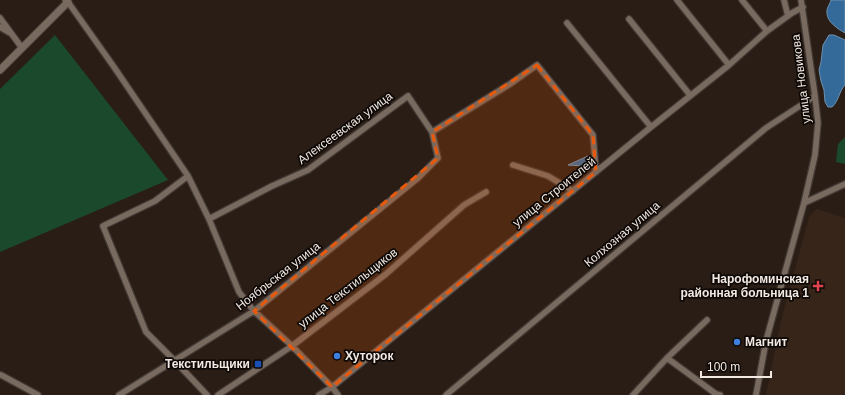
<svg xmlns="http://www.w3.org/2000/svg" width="845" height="395" font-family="Arial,sans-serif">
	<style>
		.built { fill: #372519 }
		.green { fill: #1a4a2b }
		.water { fill: #346a99; stroke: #6d90af }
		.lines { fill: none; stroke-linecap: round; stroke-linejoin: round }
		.minor-casing { stroke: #433934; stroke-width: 8 }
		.tertiary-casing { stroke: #433934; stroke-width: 9 }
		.minor { stroke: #796a60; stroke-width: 5.5 }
		.tertiary { stroke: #796a60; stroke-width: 7 }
		.marked { fill: #e8590c; fill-opacity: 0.2; stroke: #e8590c; stroke-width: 3; stroke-dasharray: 8 5; stroke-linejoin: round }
		.health-dot { fill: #e0444e; stroke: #0e0906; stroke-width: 1.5 }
		.shop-dot { fill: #3f7fe0; stroke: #0e0906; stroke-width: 1.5 }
		.transit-dot { fill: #1a4fb4; stroke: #0e0906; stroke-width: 1.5 }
		.labels { text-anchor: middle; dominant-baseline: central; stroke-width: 3.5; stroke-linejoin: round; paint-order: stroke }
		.street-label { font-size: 12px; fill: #f2e9e3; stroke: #0e0906 }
		.poi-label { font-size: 12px; font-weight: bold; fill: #f2e9e3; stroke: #0e0906; text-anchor: end }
	</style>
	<rect width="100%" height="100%" fill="#2a1d15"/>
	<!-- built -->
	<path class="built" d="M 817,209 L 845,218 L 845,395 L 766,395 L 781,321 L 809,217 Z"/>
	<!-- green -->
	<path class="green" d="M 55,35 L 168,180 L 0,252 L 0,89 Z
		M 845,137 L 845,164 L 836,162 L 838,144 Z"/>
	<!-- water -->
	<path class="water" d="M 831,0 L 845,0 L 845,33 C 838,29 827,22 827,13 C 826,9 830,4 831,0 Z
		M 829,35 L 834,35 L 845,40 L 845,85 C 839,91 839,101 832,107 L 828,107 L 825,102 L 824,90 L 821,81 L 819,70 L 821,62 L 823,45 Z
		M 588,156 L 590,156 L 592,159 L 590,164 L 584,166 L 568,165 Z"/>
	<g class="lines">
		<defs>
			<path id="minor" d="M 677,0 L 729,65
				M 742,0 L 767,31
				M 784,0 L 788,16
				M 801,0 L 815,96 L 818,123 L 815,155 L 804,203
				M 68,2 L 114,67 L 188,176 L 209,219 L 239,292 L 254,311 L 292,346 L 332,387 L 338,395
				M 0,18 L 22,48
				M 629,19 L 690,95
				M 567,23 L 651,127
				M 0,27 L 10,33
				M 432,132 L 510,84 L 537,65 L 593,135 L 596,172
				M 513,165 L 548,176 L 573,191
				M 188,176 L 155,201 L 103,226 L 146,332 L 174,360 L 207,395
				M 667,358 L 716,394 L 720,395
				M 1,375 L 38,395
				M 119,395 L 254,311 L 418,178 L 438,158 L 432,132 L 408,96 L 308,170 L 272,186 L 209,219
				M 218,395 L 292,346 L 386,274 L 464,205 L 486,192
				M 319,395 L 332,387 L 651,127 L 729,65 L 767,31 L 792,13 L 803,7
				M 446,395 L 766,128 L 815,96
				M 633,395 L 667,358 L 707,320
				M 756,395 L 766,341 L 804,203 L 845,184"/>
			<path id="tertiary" d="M 0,70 L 68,2 L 66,0"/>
		</defs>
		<!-- minor casing -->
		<use href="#minor" class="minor-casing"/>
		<!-- tertiary casing -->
		<use href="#tertiary" class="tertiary-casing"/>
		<!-- minor -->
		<use href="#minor" class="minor"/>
		<!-- tertiary -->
		<use href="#tertiary" class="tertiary"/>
	</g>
	<!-- marked area -->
	<path class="marked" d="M 537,65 L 593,135 L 596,172 L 332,387 L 254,311 L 438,158 L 432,132 Z"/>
	<!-- markers -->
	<path class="health-dot" d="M816 280h4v4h4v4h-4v4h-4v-4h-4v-4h4z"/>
	<g class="shop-dot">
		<circle cx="737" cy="342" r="4"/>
		<circle cx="337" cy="356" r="4"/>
	</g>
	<rect class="transit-dot" x="254" y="360" width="8" height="8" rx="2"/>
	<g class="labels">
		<!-- street labels -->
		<g class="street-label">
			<text transform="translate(801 79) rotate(-97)">улица Новикова</text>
			<text transform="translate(345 128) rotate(-36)">Алексеевская улица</text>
			<text transform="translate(554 192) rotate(-39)">улица Строителей</text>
			<text transform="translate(622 234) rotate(-40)">Колхозная улица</text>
			<text transform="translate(278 276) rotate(-38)">Ноябрьская улица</text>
			<text transform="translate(348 288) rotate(-38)">улица Текстильщиков</text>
		</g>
		<!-- poi labels -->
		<g class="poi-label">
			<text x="809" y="279">Нарофоминская<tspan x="809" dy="14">районная больница 1</tspan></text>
			<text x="745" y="342" text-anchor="start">Магнит</text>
			<text x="345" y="356" text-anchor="start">Хуторок</text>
			<text x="250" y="364">Текстильщики</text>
		</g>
	</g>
	<!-- scale -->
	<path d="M701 371v6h70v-6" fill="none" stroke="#f2e9e3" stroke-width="2"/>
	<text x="707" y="371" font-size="12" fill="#f2e9e3" stroke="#0e0906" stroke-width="3" paint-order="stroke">100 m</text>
</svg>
